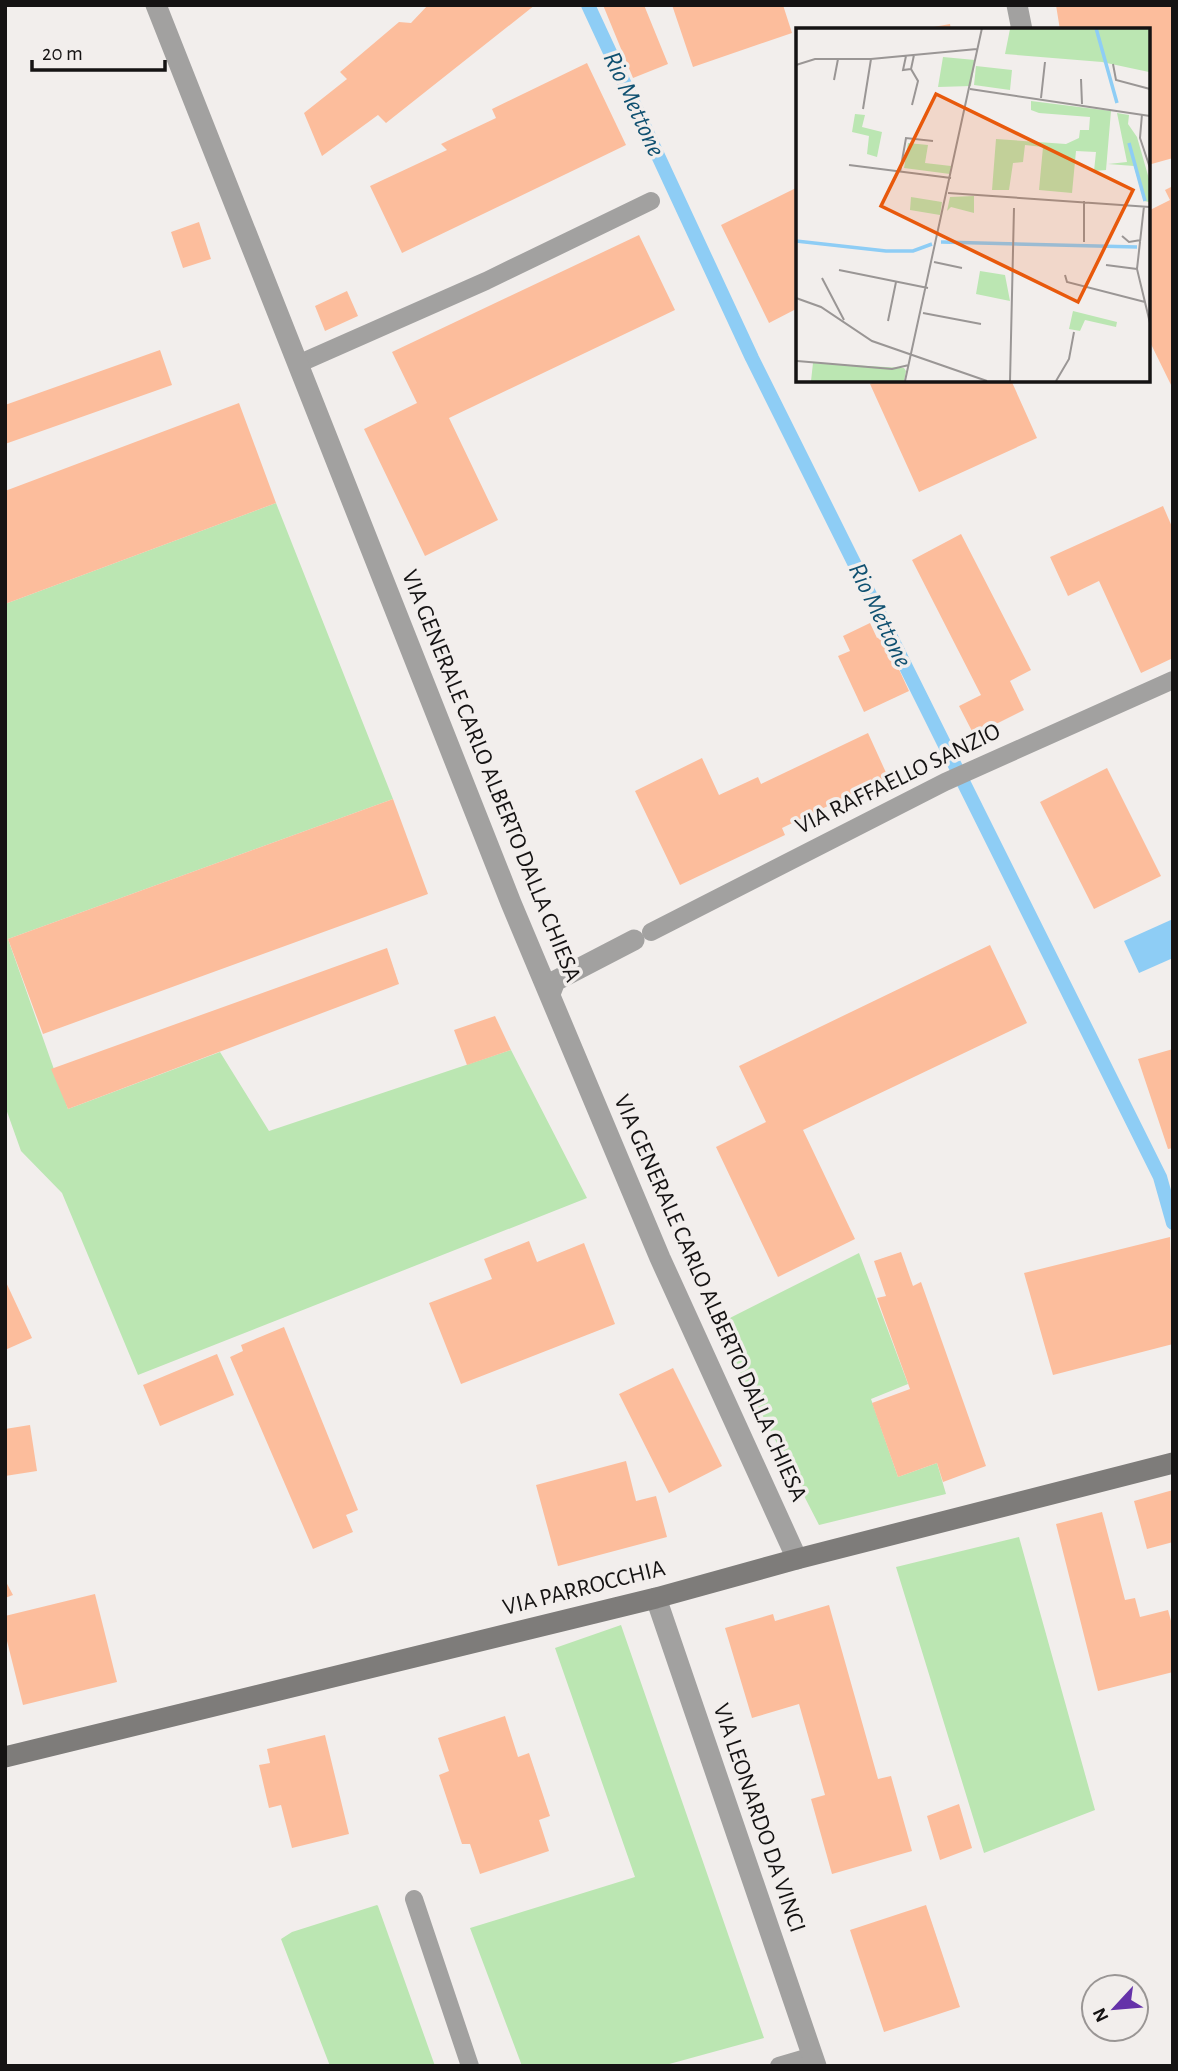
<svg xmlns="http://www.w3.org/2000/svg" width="1178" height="2071" font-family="'Alegreya Sans',sans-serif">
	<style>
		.green { fill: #bbe6b2 }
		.water { fill: #8ecdf5 }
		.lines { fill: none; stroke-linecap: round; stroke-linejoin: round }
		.stream { stroke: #8ecdf5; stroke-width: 14 }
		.building { fill: #fcbd9c }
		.lane { stroke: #a2a1a0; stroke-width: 18 }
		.street { stroke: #a2a1a0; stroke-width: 21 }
		.secondary { stroke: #7e7c7a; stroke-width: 21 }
		.labels { text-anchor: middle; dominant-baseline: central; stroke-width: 7; stroke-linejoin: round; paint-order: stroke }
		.street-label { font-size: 24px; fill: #151313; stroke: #f2eeec }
		.water-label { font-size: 26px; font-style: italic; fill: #0f5070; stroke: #f2eeec }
		.inset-river { fill: none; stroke: #8ecdf5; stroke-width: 3.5 }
		.inset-road { fill: none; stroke: #9a9695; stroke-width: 2 }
		.view { fill: #e8590c; fill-opacity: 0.15; stroke: #e8590c; stroke-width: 3.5 }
		.inset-edge { fill: none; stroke: #151313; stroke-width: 3.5 }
	</style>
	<rect width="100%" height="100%" fill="#f2eeec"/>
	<!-- green -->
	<path class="green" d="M 276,503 L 393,799 L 8,939 L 68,1109 L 220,1052 L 269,1131 L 511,1050 L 587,1198 L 138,1375 L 62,1193 L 21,1151 L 5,1106 L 5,604 Z
		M 859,1253 L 908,1384 L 871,1399 L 898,1477 L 937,1463 L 946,1494 L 819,1525 L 716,1325 Z
		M 1019,1537 L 1095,1810 L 984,1853 L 896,1567 Z
		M 621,1625 L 764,2038 L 662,2066 L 522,2066 L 470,1928 L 635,1877 L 555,1648 Z
		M 377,1905 L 378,1906 L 435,2066 L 330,2066 L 281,1939 L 292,1932 Z"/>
	<!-- water -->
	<path class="water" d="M 1173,919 L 1173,958 L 1139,973 L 1124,941 Z"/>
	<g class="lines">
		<!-- stream -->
		<path class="stream" d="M 588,5 L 752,358 L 1160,1177 L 1173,1223"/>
	</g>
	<!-- building -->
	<path class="building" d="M 428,5 L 535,5 L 386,123 L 378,115 L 322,156 L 304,113 L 347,79 L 340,72 L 399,22 L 411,23 Z
		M 603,5 L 644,5 L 668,64 L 633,78 Z
		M 672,5 L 783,5 L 792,33 L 693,67 Z
		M 1056,5 L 1173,5 L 1173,158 L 1148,165 L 1148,30 L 1060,30 Z
		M 950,24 L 951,30 L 929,30 L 928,28 Z
		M 587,63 L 626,145 L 402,253 L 370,186 L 447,150 L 441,144 L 496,118 L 492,109 Z
		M 1173,186 L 1173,389 L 1148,338 L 1148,211 L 1170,200 L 1165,190 Z
		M 798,187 L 798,308 L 769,323 L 721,225 Z
		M 199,222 L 211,259 L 183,268 L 171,232 Z
		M 639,235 L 675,310 L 449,418 L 498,520 L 425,556 L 364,429 L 417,403 L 392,352 Z
		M 347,291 L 358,316 L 325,331 L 315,306 Z
		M 160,350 L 172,385 L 5,444 L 5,405 Z
		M 879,380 L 1011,380 L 1037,438 L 919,492 L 870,384 Z
		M 239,403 L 276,503 L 5,604 L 5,491 Z
		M 1163,506 L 1173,529 L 1173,658 L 1141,673 L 1099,581 L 1068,596 L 1050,557 Z
		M 961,534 L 1031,670 L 1010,681 L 1024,710 L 974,735 L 959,706 L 981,695 L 912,560 Z
		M 870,623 L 877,638 L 883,635 L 909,691 L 864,712 L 838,656 L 850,651 L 843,636 Z
		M 868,733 L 888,777 L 782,828 L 785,835 L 680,885 L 635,791 L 702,758 L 719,795 L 758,777 L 761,784 Z
		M 1107,768 L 1161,876 L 1094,909 L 1040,802 Z
		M 393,799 L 428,894 L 43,1034 L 8,939 Z
		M 990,945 L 1027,1023 L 803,1130 L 855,1239 L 778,1277 L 716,1147 L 766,1122 L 739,1066 Z
		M 387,948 L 399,984 L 68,1109 L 51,1069 Z
		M 495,1016 L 511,1050 L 467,1065 L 454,1030 Z
		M 1173,1049 L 1173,1148 L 1168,1149 L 1138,1059 Z
		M 1170,1237 L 1173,1344 L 1053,1375 L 1024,1273 Z
		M 529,1241 L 537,1262 L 584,1243 L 615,1324 L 461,1384 L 429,1303 L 492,1279 L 484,1259 Z
		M 901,1252 L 913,1286 L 921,1282 L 986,1466 L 943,1482 L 937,1463 L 898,1477 L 872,1403 L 910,1389 L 877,1298 L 886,1296 L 874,1261 Z
		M 5,1280 L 32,1338 L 5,1350 Z
		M 284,1327 L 358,1510 L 346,1515 L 353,1532 L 313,1549 L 230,1357 L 243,1351 L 241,1345 Z
		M 217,1354 L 234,1395 L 160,1426 L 143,1385 Z
		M 673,1368 L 722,1466 L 669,1493 L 619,1394 Z
		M 30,1425 L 37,1471 L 5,1476 L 5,1429 Z
		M 626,1461 L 636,1501 L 656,1496 L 667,1537 L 558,1566 L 536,1485 Z
		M 1173,1490 L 1173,1542 L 1147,1549 L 1134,1501 Z
		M 1102,1512 L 1125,1600 L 1135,1598 L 1140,1617 L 1168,1610 L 1173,1628 L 1173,1672 L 1098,1691 L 1056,1524 Z
		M 5,1580 L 13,1595 L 5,1598 Z
		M 95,1594 L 117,1682 L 23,1705 L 5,1633 L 5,1616 Z
		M 829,1605 L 878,1779 L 891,1776 L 912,1851 L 832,1874 L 811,1799 L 825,1795 L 799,1704 L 752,1718 L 725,1628 L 773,1614 L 775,1621 Z
		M 505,1716 L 518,1757 L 529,1753 L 550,1816 L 539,1820 L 549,1851 L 480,1874 L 470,1844 L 462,1844 L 439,1775 L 449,1771 L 438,1738 Z
		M 325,1735 L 349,1834 L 292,1848 L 281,1805 L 269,1808 L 259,1765 L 270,1763 L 267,1749 Z
		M 959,1804 L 972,1848 L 940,1860 L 927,1816 Z
		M 926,1905 L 960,2007 L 884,2032 L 850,1930 Z"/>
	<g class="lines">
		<!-- lane -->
		<path class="lane" d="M 298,364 L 486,281 L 651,201
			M 651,932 L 945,782 L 1173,680
			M 414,1899 L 470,2066
			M 779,2066 L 813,2056"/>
		<!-- street -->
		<path class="street" d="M 156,5 L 511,903 L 660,1258 L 797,1559
			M 1017,5 L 1022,30
			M 550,994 L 555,981 L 634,940
			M 656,1598 L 816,2066"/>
		<!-- secondary -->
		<path class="secondary" d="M 5,1757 L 656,1598 L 797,1559 L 1173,1463"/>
	</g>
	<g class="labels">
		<!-- street labels -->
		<g class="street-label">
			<text transform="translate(491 776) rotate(68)">VIA GENERALE CARLO ALBERTO DALLA CHIESA</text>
			<text transform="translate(898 779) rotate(-26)">VIA RAFFAELLO SANZIO</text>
			<text transform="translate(710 1298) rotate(66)">VIA GENERALE CARLO ALBERTO DALLA CHIESA</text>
			<text transform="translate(584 1588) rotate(-14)">VIA PARROCCHIA</text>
			<text transform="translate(759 1818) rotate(71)">VIA LEONARDO DA VINCI</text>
		</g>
		<!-- water labels -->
		<g class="water-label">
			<text transform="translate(634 104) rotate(65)">Rio Mettone</text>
			<text transform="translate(880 615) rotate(64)">Rio Mettone</text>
		</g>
	</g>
	<!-- overview -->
	<g transform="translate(796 28)">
		<rect width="354" height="354" fill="#f2eeec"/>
		<path d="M 353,0 L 353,44 L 306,34 L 209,26 L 214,1 ZM 147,29 L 179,32 L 175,58 L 142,59 ZM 180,38 L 216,42 L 214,62 L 178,57 ZM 235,73 L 315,83 L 310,142 L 298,143 L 300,124 L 280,123 L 276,165 L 243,162 L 247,119 L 229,117 L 227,134 L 217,135 L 213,162 L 196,162 L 200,111 L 270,116 L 283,110 L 284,102 L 293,102 L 294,89 L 243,85 L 235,82 ZM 321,85 L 333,87 L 332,96 L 341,109 L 353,151 L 353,174 L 348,173 L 338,138 L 312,136 L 331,134 ZM 59,86 L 69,87 L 66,99 L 86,104 L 81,129 L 71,126 L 73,108 L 56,104 ZM 112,115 L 132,117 L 129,135 L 155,138 L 154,146 L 108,140 ZM 178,168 L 178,185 L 155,179 L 151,183 L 154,169 ZM 115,169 L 146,174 L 144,187 L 114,182 ZM 184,243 L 209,247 L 214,273 L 180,266 ZM 277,283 L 321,294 L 320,299 L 289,292 L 284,303 L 273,301 ZM 17,335 L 108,340 L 110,343 L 108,353 L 15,353 Z" fill="#bbe6b2"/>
		<path class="inset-river" d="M 300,0 L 321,75M 333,115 L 349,173M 0,213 L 90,223 L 117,223 L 136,216M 145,214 L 341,219"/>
		<path class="inset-road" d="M 110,28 L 107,42 L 115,41M 317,36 L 320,52 L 354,61M 0,37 L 19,31 L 75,31 L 181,21M 285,51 L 286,76M 38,52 L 42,31M 174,61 L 354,88M 245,70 L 249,34M 116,77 L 122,53 L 115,41 L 118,27M 67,81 L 75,31M 346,86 L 344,110 L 354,140M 53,137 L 155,150M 104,144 L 110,110 L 137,113M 152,165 L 354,179M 348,178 L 341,241 L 354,295M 326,208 L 333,214 L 345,212M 288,214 L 288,173M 138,234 L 166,240M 310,237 L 341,241M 43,242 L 132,260M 269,247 L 271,254 L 349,274M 26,250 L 48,292M 0,270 L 25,279 L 76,313 L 191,353M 127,285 L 185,296M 92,293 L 100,254M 1,333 L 96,341 L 113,337M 109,353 L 186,0M 214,353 L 218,180M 260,353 L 273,331 L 278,304"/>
		<path class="view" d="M 140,66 L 337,162 L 282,274 L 85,178 Z"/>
		<rect width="354" height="354" class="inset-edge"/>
	</g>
	<!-- border -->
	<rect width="1178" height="2071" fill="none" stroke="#151313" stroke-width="14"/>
	<!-- north arrow -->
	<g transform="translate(1115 2008) rotate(244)"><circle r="33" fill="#f2eeec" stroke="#9a9695" stroke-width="2"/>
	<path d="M0-5L12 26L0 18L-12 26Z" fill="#6532a9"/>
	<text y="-10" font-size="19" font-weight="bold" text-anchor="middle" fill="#151313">N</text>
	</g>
	<!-- scale -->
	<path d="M32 60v10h133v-10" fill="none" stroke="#151313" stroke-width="3.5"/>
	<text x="42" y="60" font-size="21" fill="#151313" stroke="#f2eeec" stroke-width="5" paint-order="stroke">20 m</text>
</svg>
